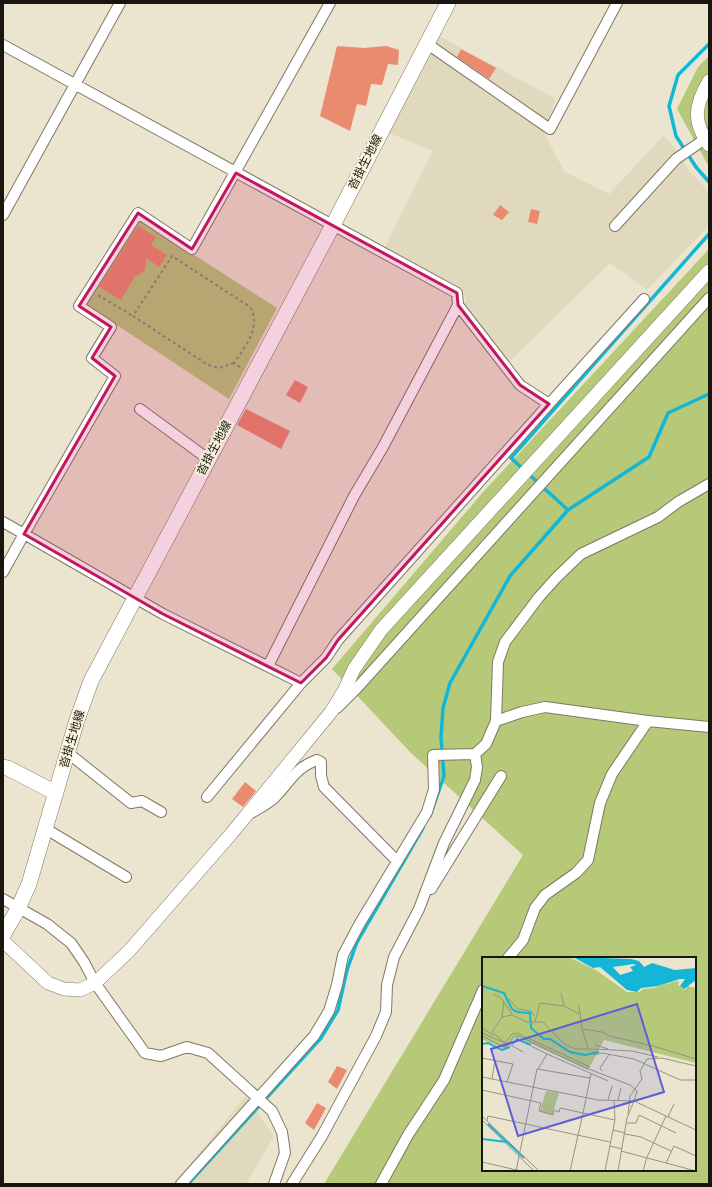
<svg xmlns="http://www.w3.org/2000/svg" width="712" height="1187" font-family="Bitter,'Noto Sans JP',serif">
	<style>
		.built { fill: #e1d9bd }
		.green { fill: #b5c979; fill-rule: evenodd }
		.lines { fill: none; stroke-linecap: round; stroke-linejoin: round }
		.stream { stroke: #13b7d5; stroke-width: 3.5 }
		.building { fill: #ea8a6f }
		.minor-casing { stroke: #7e7865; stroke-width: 12 }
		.tertiary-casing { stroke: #7e7865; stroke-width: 14 }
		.secondary-casing { stroke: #7e7865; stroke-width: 16 }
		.path { stroke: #8f8a7b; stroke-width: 2; stroke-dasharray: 3 3; stroke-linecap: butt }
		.minor { stroke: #fff; stroke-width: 10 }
		.tertiary { stroke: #fff; stroke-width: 13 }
		.secondary { stroke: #fff; stroke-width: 15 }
		.marked { fill: #c2185b; fill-opacity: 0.2; stroke: #c2185b; stroke-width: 3; stroke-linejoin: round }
		.labels { text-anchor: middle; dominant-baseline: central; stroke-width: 3.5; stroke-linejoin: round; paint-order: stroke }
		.street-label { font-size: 12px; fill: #18160e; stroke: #f9f3dd }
		.inset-river { fill: none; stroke: #13b7d5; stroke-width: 2 }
		.inset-road { fill: none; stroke: #979282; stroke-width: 1 }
		.view { fill: #5d5dd5; fill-opacity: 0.15; stroke: #5d5dd5; stroke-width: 2 }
		.inset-edge { fill: none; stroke: #18160e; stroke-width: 2 }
	</style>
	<rect width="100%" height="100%" fill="#ebe5d0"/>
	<!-- built -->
	<path class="built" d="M 439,36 L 556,99 L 543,131 L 564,171 L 609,194 L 664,135 L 677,151 L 688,169 L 709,192 L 709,226 L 647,290 L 610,263 L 509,362 L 465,306 L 465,294 L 458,287 L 385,247 L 433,151 L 389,133 Z
		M 246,1096 L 274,1136 L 246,1184 L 174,1184 Z"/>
	<!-- green -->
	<path class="green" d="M 709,56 L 709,167 L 677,109 L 698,67 Z
		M 138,219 L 277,308 L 229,399 L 85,304 Z
		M 709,249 L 709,1184 L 324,1184 L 523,855 L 410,752 L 332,669 L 484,491 ZM 483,958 L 695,958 L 695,1170 L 483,1170 Z"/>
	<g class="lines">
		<!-- stream -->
		<path class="stream" d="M 709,44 L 678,75 L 669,106 L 676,136 L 696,167 L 709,182
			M 568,510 L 511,458 L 709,234
			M 430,816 L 444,776 L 441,737 L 443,708 L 450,683 L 510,576 L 568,510 L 649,457 L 668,413 L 709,394
			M 188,1184 L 321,1038 L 338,1010 L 347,970 L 357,942 L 423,828"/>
	</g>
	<!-- building -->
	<path class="building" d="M 337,46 L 364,48 L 386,46 L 399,50 L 398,65 L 388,64 L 382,85 L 371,84 L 366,106 L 357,104 L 350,131 L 320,116 Z
		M 461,49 L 496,68 L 489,79 L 457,57 Z
		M 500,205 L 509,212 L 502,220 L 493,215 Z
		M 531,209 L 540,211 L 537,224 L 528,222 Z
		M 138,226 L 156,237 L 151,245 L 167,255 L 159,267 L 146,258 L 145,270 L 139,275 L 135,276 L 121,300 L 99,287 Z
		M 295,380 L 308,387 L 300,403 L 286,395 Z
		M 246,409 L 290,431 L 281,449 L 237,425 Z
		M 245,782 L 256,791 L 243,807 L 232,799 Z
		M 337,1066 L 347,1070 L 337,1089 L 328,1082 Z
		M 317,1103 L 326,1108 L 314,1130 L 305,1123 Z"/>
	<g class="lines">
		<defs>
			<path id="minor" d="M 426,43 L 550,129 L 617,3
				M 3,45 L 457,293 L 458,305 L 383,447 L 354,496 L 268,666
				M 3,215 L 120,3
				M 615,226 L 676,159 L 705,139
				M 549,404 L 644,299
				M 140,409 L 208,459
				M 3,522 L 24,534 L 115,376 L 92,358 L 111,327 L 79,306 L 138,213 L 192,249 L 330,3
				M 3,572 L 24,534 L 163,614 L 301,683
				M 337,708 L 357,688 L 709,298
				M 496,721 L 522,712 L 545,707 L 648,721 L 612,774 L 600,803 L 588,860 L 576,873 L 545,895 L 535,908 L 523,940 L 508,958
				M 648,721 L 709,727
				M 68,753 L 131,803 L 142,801 L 161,812
				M 207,797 L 301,683 L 326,658 L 338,640 L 549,404 L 520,385 L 458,305
				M 251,813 C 258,809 266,805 273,799 C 289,784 294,768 317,760 L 321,762 L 321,776 L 324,787 L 397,861
				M 46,829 L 126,877
				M 431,889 L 501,776
				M 3,899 L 47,924 L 71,943 L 84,962 L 95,983 L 145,1053 L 161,1056 L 187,1047 L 208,1053 L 272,1111 L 282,1132 L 285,1153 L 274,1184
				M 181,1184 L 314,1036 L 329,1011 L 337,985 L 343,955 L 360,923 L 427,812 L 434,789 L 433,755 L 475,754 L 486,744 L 496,721 L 498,662 L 505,642 L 539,597 L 557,577 L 581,554 L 658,517 L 678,502 L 709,484
				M 292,1184 L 322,1136 L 376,1036 L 386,1012 L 387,985 L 394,957 L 419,909 L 444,843 L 475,780 L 477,767 L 475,754
				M 381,1184 L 408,1135 L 444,1080 L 483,990"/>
			<path id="tertiary" d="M 709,81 C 695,105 692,121 709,145
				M 3,941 L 48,983 L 64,989 L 80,990 L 95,983 L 129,951 L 231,834 L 331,712 L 344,691 L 354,669 L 381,630 L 709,271"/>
			<path id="secondary" d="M 3,767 L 8,768 L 56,793
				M 3,935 L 18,909 L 29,884 L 77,720 L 91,681 L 333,225 L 448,3"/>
		</defs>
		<!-- minor casing -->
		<use href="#minor" class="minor-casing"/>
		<!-- tertiary casing -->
		<use href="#tertiary" class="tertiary-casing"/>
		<!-- secondary casing -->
		<use href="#secondary" class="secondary-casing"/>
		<!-- path -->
		<path class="path" d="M 98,295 L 133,316
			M 234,363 L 219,368 L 208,365 L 133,316 L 172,256 L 250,307 C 262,327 245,347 234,363 L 243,369"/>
		<!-- minor -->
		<use href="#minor" class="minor"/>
		<!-- tertiary -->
		<use href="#tertiary" class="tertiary"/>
		<!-- secondary -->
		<use href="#secondary" class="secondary"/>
	</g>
	<!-- marked area -->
	<path class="marked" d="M 236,173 L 457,293 L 458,305 L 520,385 L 549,404 L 338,640 L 326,658 L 301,683 L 163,614 L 24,534 L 115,376 L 92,358 L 111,327 L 79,306 L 138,213 L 192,249 Z"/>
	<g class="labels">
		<!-- street labels -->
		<g class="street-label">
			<text transform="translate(365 162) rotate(-63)">沓掛生地線</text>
			<text transform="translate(214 448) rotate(-62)">沓掛生地線</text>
			<text transform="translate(72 739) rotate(-73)">沓掛生地線</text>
		</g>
	</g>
	<!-- overview -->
	<g transform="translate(482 957)">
		<rect width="214" height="214" fill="#ebe5d0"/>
		<path d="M 0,0 L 87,0 L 114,13 L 145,35 L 157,35 L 161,32 L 171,31 L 191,25 L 197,24 L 196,28 L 203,33 L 205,29 L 214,31 L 214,106 L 122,83 L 106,113 L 37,81 L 33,81 L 24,92 L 1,83 ZM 64,134 L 77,136 L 70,158 L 58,154 Z" fill="#b5c979"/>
		<path d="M 91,0 L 149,2 L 157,4 L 162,10 L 170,6 L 193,13 L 214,11 L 214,23 L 202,32 L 198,29 L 203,22 L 198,22 L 176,29 L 159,31 L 155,35 L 145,33 L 118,10 L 111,11 ZM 152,7 L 154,8 L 148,10 L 151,14 L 138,18 L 131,10 Z" fill="#13b7d5" fill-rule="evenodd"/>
		<path class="inset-river" d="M 0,29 L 22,36 L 30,52 L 35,55 L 48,56 L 49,71 L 62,82 L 68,82 L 88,95 L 103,98 L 117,95M 0,87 L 6,86 L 20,93 L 28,90M 30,87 L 35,82 L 49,88M 6,167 L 42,201M 0,182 L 25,185"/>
		<path class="inset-road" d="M 79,36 L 82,49 L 97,57M 11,37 L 19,41 L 30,57M 27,42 L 36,52 L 49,54 L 52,59M 97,48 L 100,72M 20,60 L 22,45M 53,65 L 58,46 L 82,49M 0,71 L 11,78M 0,76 L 23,86 L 30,77 L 35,76 L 108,110M 0,79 L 22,90 L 25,89 L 32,79 L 37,79 L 99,109 L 148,128 L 155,134 L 152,144M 23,86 L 10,75 L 20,60 L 30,58 L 45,65 L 61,65 L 82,87 L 93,92 L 109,92 L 113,98 L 120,96 L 152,102 L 198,123 L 214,123M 27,87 L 41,95M 113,88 L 126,92M 49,89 L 65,97M 106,91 L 100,72 L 120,75 L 128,79 L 171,89 L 214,102M 111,92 L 150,94 L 176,100M 0,101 L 31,107 L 25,125M 56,112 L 65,97 L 126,124M 120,114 L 118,111 L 127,98M 109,117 L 101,156 L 133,163M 0,120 L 116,143 L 152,144 L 214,173M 10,122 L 13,103M 0,133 L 59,146 L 57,154 L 71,158 L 72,153 L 77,155 L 78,151 L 101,156 L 88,214M 126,143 L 130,129M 136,143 L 139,131M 146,157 L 148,139 L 160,122 L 158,114 L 165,102 L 180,101 L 214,109M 0,159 L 5,164 L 6,159 L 128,185M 186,160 L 192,147M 0,163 L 52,214M 5,164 L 57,214M 145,166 L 154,166 L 157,158 L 194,176M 131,173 L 143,176M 143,177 L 159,180 L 189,194M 128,189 L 140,192M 139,194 L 214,214M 0,205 L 39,214M 184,206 L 192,189 L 214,199M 34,214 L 55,112 L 108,121M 123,214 L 133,163 L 132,143M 136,214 L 145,161 L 152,144M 161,214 L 165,200 L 184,159"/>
		<path class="view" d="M 155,47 L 182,135 L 36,179 L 9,92 Z"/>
		<rect width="214" height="214" class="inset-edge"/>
	</g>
	<!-- border -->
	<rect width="712" height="1187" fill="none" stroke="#18160e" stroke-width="8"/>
</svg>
